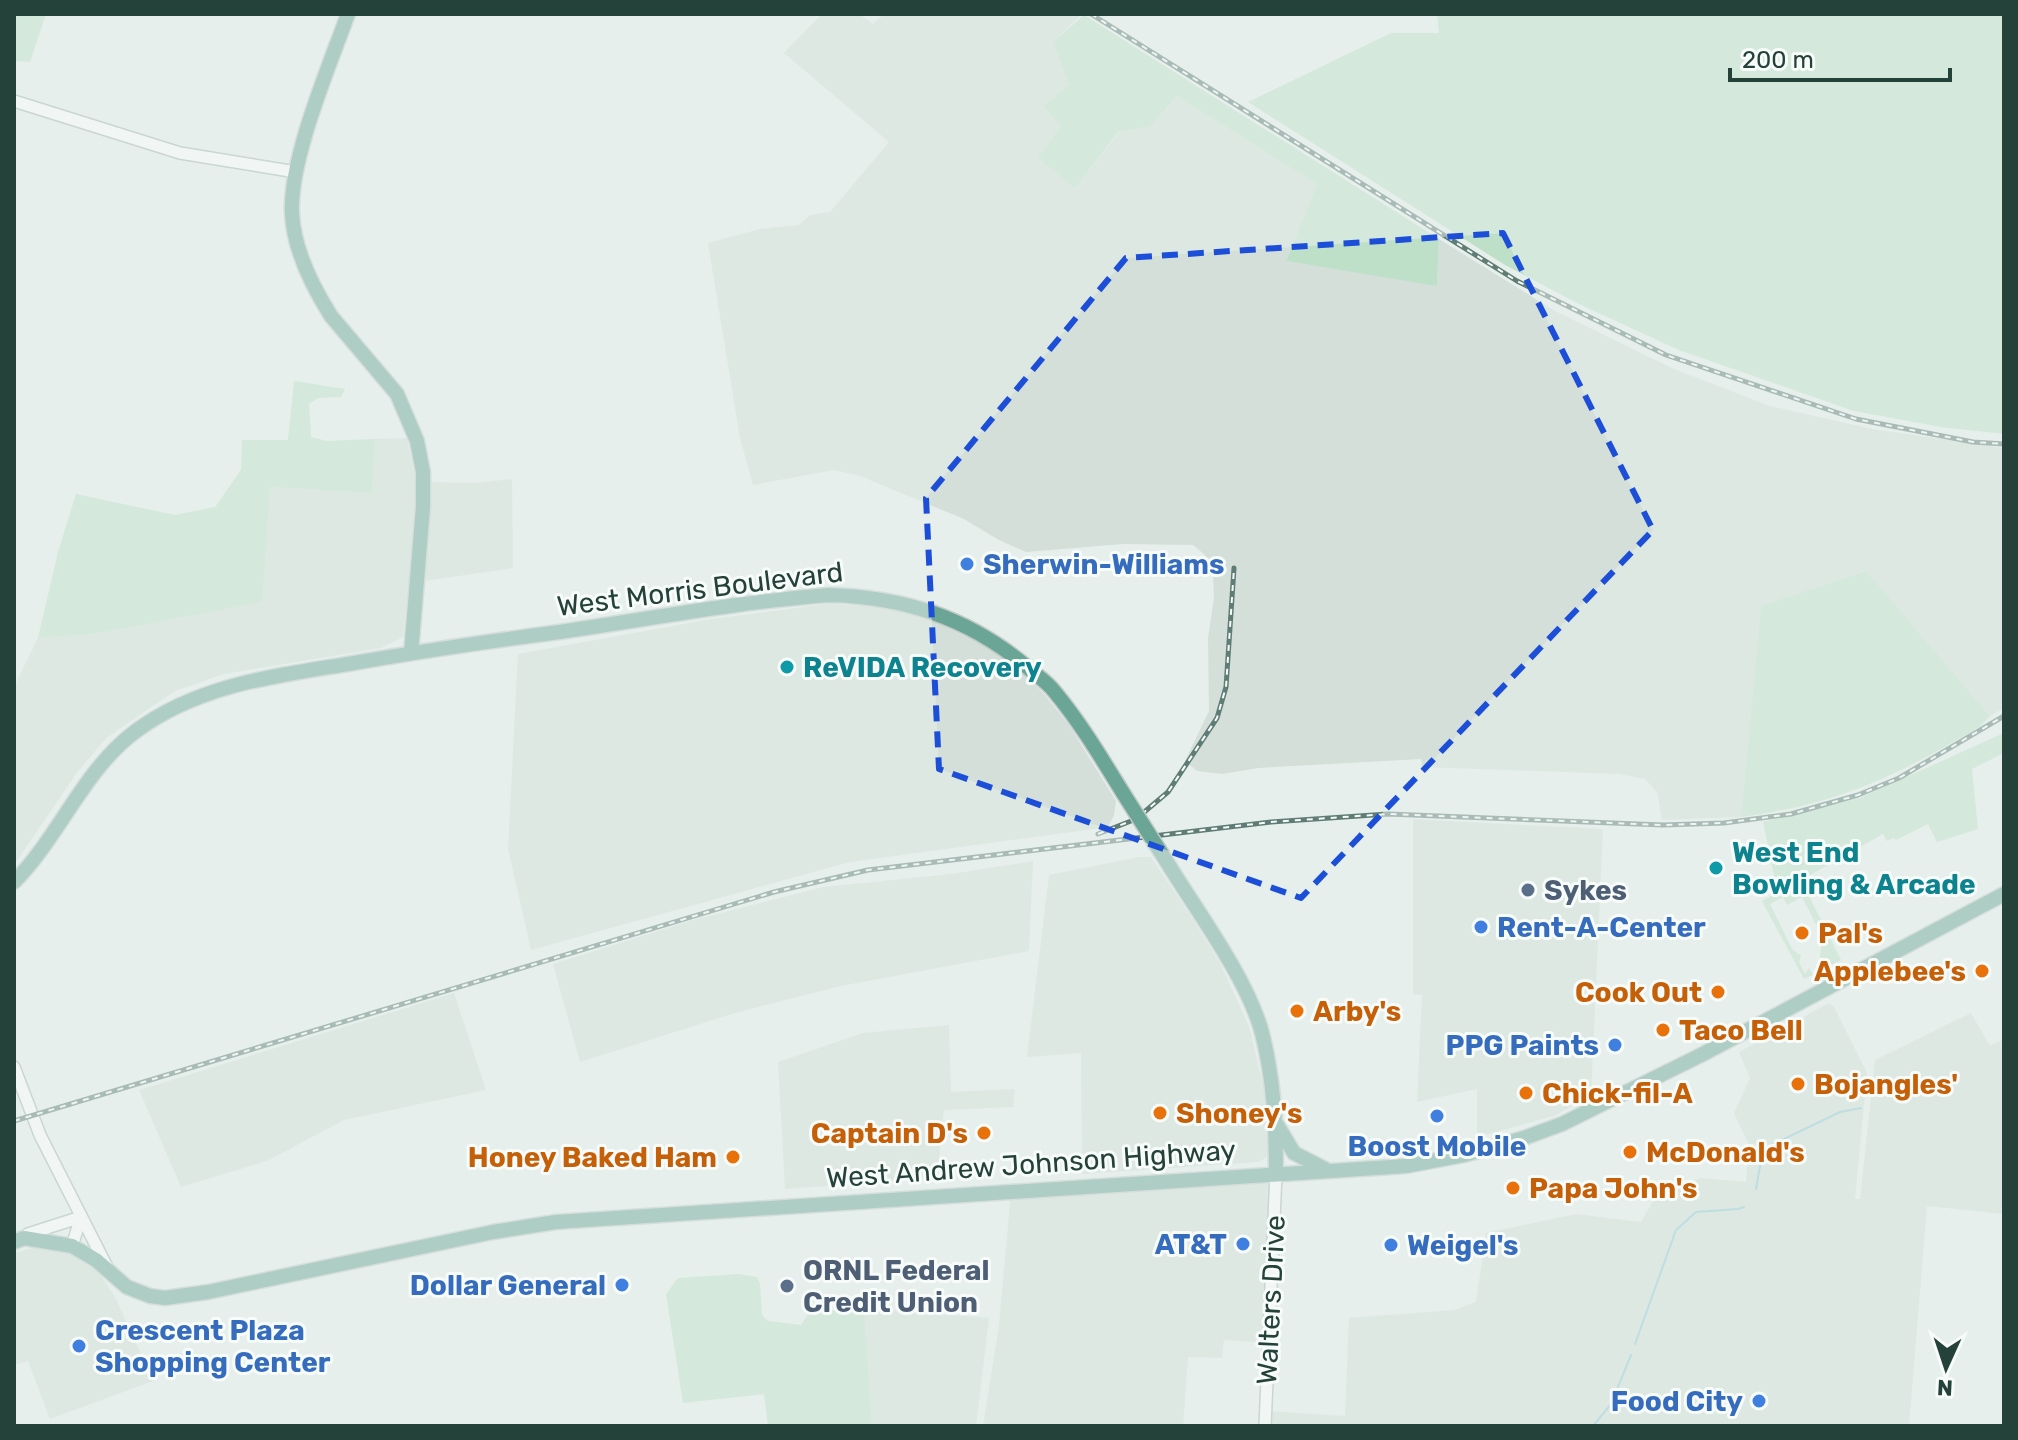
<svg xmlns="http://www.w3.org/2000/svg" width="2018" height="1440" font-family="Rubik,sans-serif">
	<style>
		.built { fill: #d4dfda }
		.green { fill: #bfe0c8 }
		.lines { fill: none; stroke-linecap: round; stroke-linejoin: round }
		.stream { stroke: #8ec9d4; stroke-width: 2 }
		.minor-casing { stroke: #a8b8b2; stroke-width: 14 }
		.major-casing { stroke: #c2cac8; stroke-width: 17 }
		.minor { stroke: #fff; stroke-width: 11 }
		.major { stroke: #6aa596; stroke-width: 14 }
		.rail-casing { stroke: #5f7d75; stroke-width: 5 }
		.rail { stroke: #f7fbf9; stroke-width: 2; stroke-dasharray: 6; stroke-linecap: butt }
		.major-bridge-casing { stroke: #c2cac8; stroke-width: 17; stroke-linecap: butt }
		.major-bridge { stroke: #6aa596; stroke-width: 14 }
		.marked { fill: none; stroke: #1d4ed8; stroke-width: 6; stroke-dasharray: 16 10; stroke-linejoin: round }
		.shop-dot { fill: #3f7fe0; stroke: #f7fbf9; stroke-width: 3 }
		.culture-dot { fill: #0f9aa8; stroke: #f7fbf9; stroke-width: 3 }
		.service-dot { fill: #5c6f8a; stroke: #f7fbf9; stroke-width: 3 }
		.food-dot { fill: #e8710a; stroke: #f7fbf9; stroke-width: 3 }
		.labels { text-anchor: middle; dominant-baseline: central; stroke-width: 6; stroke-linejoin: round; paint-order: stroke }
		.shop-label { font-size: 28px; font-weight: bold; fill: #366cbe; stroke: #f7fbf9; text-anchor: start }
		.street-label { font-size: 28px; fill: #24423a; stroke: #f7fbf9 }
		.culture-label { font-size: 28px; font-weight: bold; fill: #0d838f; stroke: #f7fbf9; text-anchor: start }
		.service-label { font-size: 28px; font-weight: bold; fill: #4e5e75; stroke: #f7fbf9; text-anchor: start }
		.food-label { font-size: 28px; font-weight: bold; fill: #c56008; stroke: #f7fbf9; text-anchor: start }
	</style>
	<rect width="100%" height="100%" fill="#e6efeb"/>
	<!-- built -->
	<path class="built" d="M 822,14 L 859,14 L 873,24 L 884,14 L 1082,14 L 1053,42 L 1069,85 L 1062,126 L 1075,188 L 1120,131 L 1149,127 L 1177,96 L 1317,184 L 1286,261 L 1437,285 L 1439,239 L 1555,311 L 1674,369 L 1770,406 L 1872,429 L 2004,448 L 2004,708 L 1990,716 L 1865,571 L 1761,607 L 1741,817 L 1662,820 L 1657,792 L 1645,779 L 1619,774 L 1422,767 L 1421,759 L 1258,768 L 1222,774 L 1197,771 L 1185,761 L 1209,711 L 1208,638 L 1214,597 L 1213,576 L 1205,555 L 1193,545 L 1123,544 L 1026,552 L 997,539 L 964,519 L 860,476 L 834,470 L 753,485 L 740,438 L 708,243 L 760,229 L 799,225 L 810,215 L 830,212 L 889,142 L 784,53 Z
		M 407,438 L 417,486 L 416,516 L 411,586 L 408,587 L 403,637 L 381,648 L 224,674 L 175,691 L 106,738 L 76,774 L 14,865 L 14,687 L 38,638 L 93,634 L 172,618 L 270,487 L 372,493 L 375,439 Z
		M 512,479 L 513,568 L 425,581 L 431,482 L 472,483 Z
		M 827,604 L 882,607 L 925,617 L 988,647 L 1017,667 L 1045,695 L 1069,725 L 1116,801 L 1114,815 L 1108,827 L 850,862 L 531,950 L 508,848 L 518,654 L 711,619 Z
		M 1413,819 L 1603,829 L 1591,1096 L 1554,1116 L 1477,1137 L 1477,1089 L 1417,1102 L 1422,995 L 1413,994 Z
		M 1139,857 L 1151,857 L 1192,918 L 1221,965 L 1249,1026 L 1264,1089 L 1269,1147 L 1267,1157 L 1259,1162 L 1082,1174 L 1081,1053 L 1027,1057 L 1049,875 Z
		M 1033,861 L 1029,951 L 841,986 L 735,1013 L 580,1062 L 553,964 L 693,920 L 823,887 L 951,874 Z
		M 454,993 L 486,1090 L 344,1120 L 267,1161 L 181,1187 L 139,1090 Z
		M 1829,1003 L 1834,1007 L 1867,1073 L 1855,1199 L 1860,1199 L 1875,1060 L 1971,1013 L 1990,1046 L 2004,1039 L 2004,1214 L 1927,1206 L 1909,1426 L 1265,1426 L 1266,1411 L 1345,1416 L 1349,1318 L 1454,1310 L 1476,1302 L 1486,1233 L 1576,1214 L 1641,1222 L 1654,1199 L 1677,1186 L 1701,1178 L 1746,1182 L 1749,1145 L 1734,1113 L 1750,1078 L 1739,1052 Z
		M 949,1025 L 951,1092 L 1015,1089 L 1013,1107 L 944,1110 L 937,1178 L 785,1189 L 778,1062 L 863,1033 Z
		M 1276,1173 L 1268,1343 L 1224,1340 L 1222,1358 L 1188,1357 L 1183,1426 L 983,1426 L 999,1325 L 1011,1192 Z
		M 35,1247 L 63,1250 L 78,1256 L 99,1272 L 116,1299 L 153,1381 L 50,1419 L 28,1361 L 14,1365 L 14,1253 Z
		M 864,1308 L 989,1318 L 976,1426 L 872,1426 Z"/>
	<!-- green -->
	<path class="green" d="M 14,14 L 46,14 L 30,62 L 14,61 Z
		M 1437,14 L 2004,14 L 2004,434 L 1941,427 L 1854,411 L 1679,350 L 1579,304 L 1505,265 L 1248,102 L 1391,33 L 1439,33 Z
		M 1084,15 L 1439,239 L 1437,286 L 1286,261 L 1317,184 L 1177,96 L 1149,127 L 1119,131 L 1075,188 L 1038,158 L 1061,126 L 1044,106 L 1069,85 L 1053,42 Z
		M 294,381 L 345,389 L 341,397 L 318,398 L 309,404 L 311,437 L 327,441 L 375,439 L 372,493 L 270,487 L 262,602 L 93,634 L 38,638 L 58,552 L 76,494 L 175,515 L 215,507 L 241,470 L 242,440 L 288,440 Z
		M 1866,571 L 1990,716 L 1979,727 C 1895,777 1838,804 1741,817 L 1761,606 Z
		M 2004,733 L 2004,753 L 1972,769 L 1978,829 L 1937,842 L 1928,824 L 1896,840 L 1894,838 L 1887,841 L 1883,834 L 1801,880 L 1841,960 L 1824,969 L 1820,956 L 1823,938 L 1802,897 L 1787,905 L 1783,897 L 1770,904 L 1792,949 L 1801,956 L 1799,962 L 1805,974 L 1809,968 L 1813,975 L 1804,979 L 1762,901 L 1784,889 L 1774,876 L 1763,822 L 1860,798 Z
		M 738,1274 L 757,1277 L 760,1284 L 762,1315 L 768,1321 L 801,1325 L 817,1301 C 832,1314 846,1314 864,1308 L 872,1426 L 768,1426 L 764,1394 L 683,1403 L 666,1294 L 678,1278 Z"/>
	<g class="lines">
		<!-- stream -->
		<path class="stream" d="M 1756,1189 L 1763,1149 L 1840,1112 L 1861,1108
			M 1635,1344 L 1676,1230 L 1696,1212 L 1738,1209 L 1744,1207
			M 1593,1426 L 1611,1404 L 1631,1355"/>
		<defs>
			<path id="minor" d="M 14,101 L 180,153 L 296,172
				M 14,1067 L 40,1135 L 108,1269
				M 24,1238 L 28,1234 L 81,1217
				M 72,1246 L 81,1217
				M 1265,1426 L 1276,1173"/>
			<path id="major" d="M 348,14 C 329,67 289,160 292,214 C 294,250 312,286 331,316 L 397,394 L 417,441 L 423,472 L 423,507 L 411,653
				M 1170,867 C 1199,914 1248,980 1262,1033 C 1274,1080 1276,1125 1276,1173
				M 14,882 C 59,837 84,769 136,731 C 198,685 274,676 348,664 C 416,652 484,642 552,633 C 644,620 737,602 829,595 C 904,597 969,618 1027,667 C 1036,675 1047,682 1054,691 C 1080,722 1102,759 1123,793
				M 1277,1125 L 1294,1153 L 1325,1169
				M 14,1242 L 24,1238 L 72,1246 L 96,1260 L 127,1287 L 150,1296 L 165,1298 L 208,1292 L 493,1232 L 556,1222 L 1406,1166 L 1464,1155 L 1524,1138 L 1562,1124 L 1703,1054 L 2004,894"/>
		</defs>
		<!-- minor casing -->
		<use href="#minor" class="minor-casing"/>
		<!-- major casing -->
		<use href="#major" class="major-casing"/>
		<!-- minor -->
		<use href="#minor" class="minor"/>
		<!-- major -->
		<use href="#major" class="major"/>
		<defs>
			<path id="rail" d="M 1091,14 L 1517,281 L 1666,355 L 1856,419 L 1973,442 L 2004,444
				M 1098,834 L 1136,819 L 1168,792 L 1217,718 L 1226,687 L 1234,568
				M 14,1121 L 774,892 L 868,870 L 1271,822 L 1388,814 L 1663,825 L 1724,823 L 1791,814 L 1858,795 L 1899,778 L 2004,716"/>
		</defs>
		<!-- rail casing -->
		<use href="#rail" class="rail-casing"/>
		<!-- rail -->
		<use href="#rail" class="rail"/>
		<defs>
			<path id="major-bridge" d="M 1123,793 L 1170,867"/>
		</defs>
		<!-- major-bridge casing -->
		<use href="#major-bridge" class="major-bridge-casing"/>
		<!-- major-bridge -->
		<use href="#major-bridge" class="major-bridge"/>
	</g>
	<!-- marked area -->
	<path d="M0 0H2018V1440H0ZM 1503,233 L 1653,530 L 1301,898 L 939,769 L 926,498 L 1126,258 Z" fill="#e6efeb" fill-opacity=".55" fill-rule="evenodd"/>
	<path class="marked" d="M 1503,233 L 1653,530 L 1301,898 L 939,769 L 926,498 L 1126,258 Z"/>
	<!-- markers -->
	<g class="shop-dot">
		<circle cx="967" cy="564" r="8"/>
		<circle cx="1481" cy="927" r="8"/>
		<circle cx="1615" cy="1045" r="8"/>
		<circle cx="1437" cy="1116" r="8"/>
		<circle cx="1243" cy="1244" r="8"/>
		<circle cx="1391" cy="1245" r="8"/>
		<circle cx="622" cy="1285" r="8"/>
		<circle cx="79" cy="1346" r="8"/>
		<circle cx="1759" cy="1401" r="8"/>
	</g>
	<g class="culture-dot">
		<circle cx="787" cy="667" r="8"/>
		<circle cx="1716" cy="868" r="8"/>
	</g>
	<g class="service-dot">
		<circle cx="1528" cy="890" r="8"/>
		<circle cx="787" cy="1286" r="8"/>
	</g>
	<g class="food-dot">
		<circle cx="1802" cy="933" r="8"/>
		<circle cx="1982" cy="971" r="8"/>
		<circle cx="1718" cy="992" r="8"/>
		<circle cx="1297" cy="1011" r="8"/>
		<circle cx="1663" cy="1030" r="8"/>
		<circle cx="1798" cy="1084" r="8"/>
		<circle cx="1526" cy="1093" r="8"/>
		<circle cx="1160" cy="1113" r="8"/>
		<circle cx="984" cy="1133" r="8"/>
		<circle cx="1630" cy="1152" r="8"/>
		<circle cx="733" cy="1157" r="8"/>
		<circle cx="1513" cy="1188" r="8"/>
	</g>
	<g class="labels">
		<!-- shop labels -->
		<g class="shop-label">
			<text x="983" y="564">Sherwin-Williams</text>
			<text x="1497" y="927">Rent-A-Center</text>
			<text x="1599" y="1045" text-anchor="end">PPG Paints</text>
			<text x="1437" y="1146" text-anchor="middle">Boost Mobile</text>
			<text x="1227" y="1244" text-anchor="end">AT&amp;T</text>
			<text x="1407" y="1245">Weigel's</text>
			<text x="606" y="1285" text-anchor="end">Dollar General</text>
			<text x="95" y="1330">Crescent Plaza<tspan x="95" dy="32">Shopping Center</tspan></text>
			<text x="1743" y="1401" text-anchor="end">Food City</text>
		</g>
		<!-- street labels -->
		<g class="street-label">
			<text transform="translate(700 589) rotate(-7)">West Morris Boulevard</text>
			<text transform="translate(1031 1164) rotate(-4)">West Andrew Johnson Highway</text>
			<text transform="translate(1271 1300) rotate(-87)">Walters Drive</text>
		</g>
		<!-- culture labels -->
		<g class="culture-label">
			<text x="803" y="667">ReVIDA Recovery</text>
			<text x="1732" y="852">West End<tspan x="1732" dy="32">Bowling &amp; Arcade</tspan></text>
		</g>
		<!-- service labels -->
		<g class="service-label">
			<text x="1544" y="890">Sykes</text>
			<text x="803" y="1270">ORNL Federal<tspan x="803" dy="32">Credit Union</tspan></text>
		</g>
		<!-- food labels -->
		<g class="food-label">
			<text x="1818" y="933">Pal's</text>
			<text x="1966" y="971" text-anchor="end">Applebee's</text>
			<text x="1702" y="992" text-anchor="end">Cook Out</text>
			<text x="1313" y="1011">Arby's</text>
			<text x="1679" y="1030">Taco Bell</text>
			<text x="1814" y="1084">Bojangles'</text>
			<text x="1542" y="1093">Chick-fil-A</text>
			<text x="1176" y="1113">Shoney's</text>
			<text x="968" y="1133" text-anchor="end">Captain D's</text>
			<text x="1646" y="1152">McDonald's</text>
			<text x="717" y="1157" text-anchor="end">Honey Baked Ham</text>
			<text x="1529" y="1188">Papa John's</text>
		</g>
	</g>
	<!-- border -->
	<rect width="2018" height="1440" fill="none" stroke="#24423a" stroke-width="32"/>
	<!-- north arrow -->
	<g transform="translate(1946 1368) rotate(183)" stroke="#f7fbf9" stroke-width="6" paint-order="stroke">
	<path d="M0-6L14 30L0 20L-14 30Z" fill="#24423a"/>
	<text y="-12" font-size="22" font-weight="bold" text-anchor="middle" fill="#24423a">N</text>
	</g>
	<!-- scale -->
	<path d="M1730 68v12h220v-12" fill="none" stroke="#24423a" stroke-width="4"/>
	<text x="1742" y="68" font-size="24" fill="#24423a" stroke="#f7fbf9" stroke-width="6" paint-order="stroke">200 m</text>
</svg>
